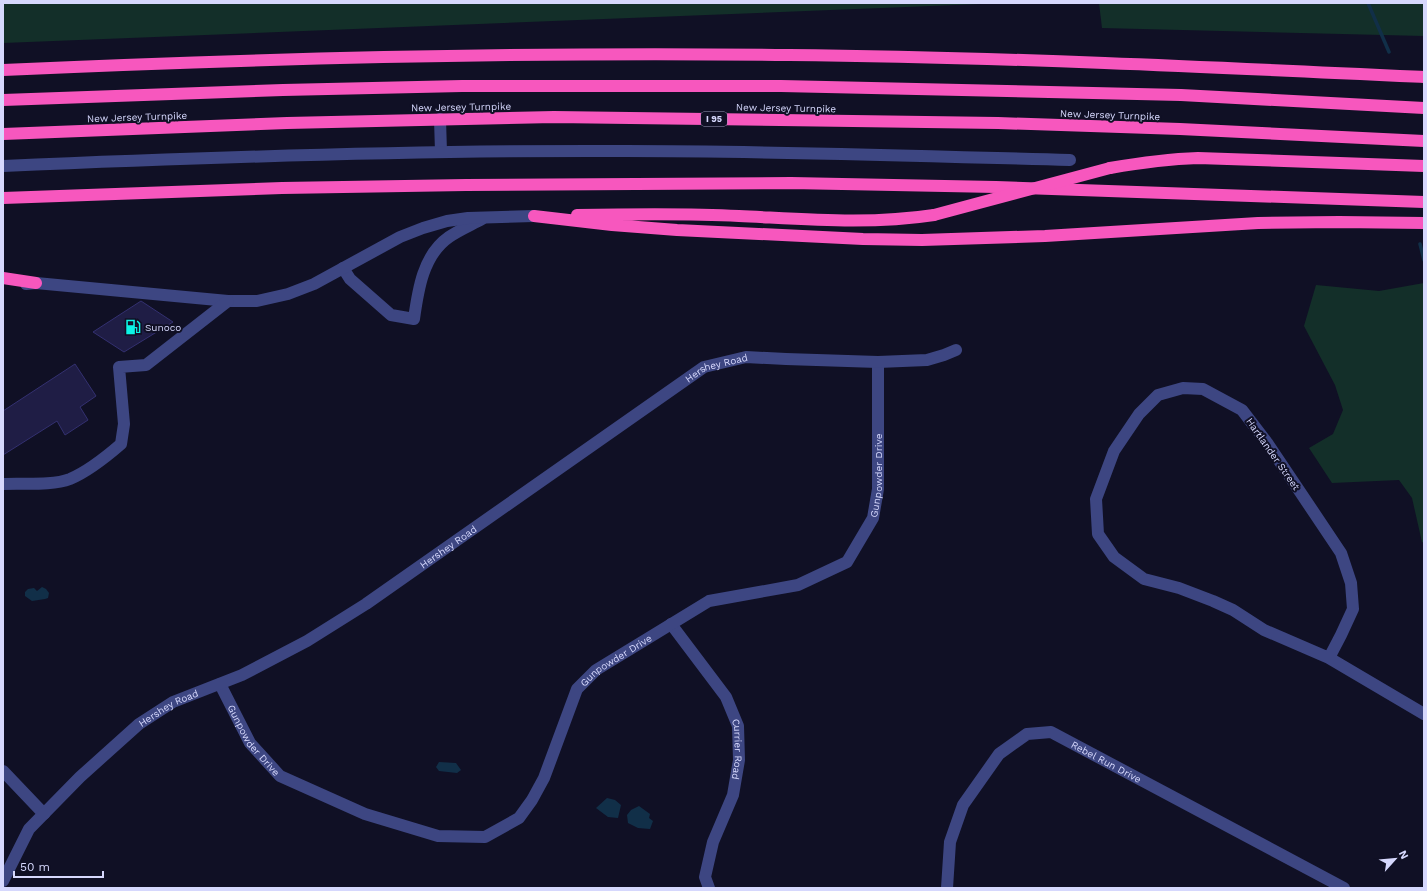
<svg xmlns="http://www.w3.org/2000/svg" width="1427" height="891" font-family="'Work Sans',sans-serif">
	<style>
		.green { fill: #132f29 }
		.water { fill: #112f48 }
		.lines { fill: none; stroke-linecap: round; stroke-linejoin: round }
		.stream { stroke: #112f48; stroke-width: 3.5 }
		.building { fill: #1f1d45; stroke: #333070 }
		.minor { stroke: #3d4682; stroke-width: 12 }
		.highway { stroke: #f757be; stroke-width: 12 }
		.highway-bridge { stroke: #f757be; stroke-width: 12 }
		.labels { text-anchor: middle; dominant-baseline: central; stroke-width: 4; stroke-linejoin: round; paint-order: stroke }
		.shield { fill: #101025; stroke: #9b9cbc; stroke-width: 1 }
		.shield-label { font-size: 9px; font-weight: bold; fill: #d6d8fd }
		.street-label { font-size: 10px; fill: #d6d8fd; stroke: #101025 }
		.poi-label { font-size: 10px; fill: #d6d8fd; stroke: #101025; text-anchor: start }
	</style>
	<rect width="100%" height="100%" fill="#101025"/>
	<!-- green -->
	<path class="green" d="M 3,3 L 1006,3 L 3,43 Z
		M 1099,3 L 1424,3 L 1424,36 L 1102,28 Z
		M 1424,283 L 1424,543 L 1422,542 L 1412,498 L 1399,480 L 1332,483 L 1309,448 L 1333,434 L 1343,410 L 1335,385 L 1304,326 L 1316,285 L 1379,291 Z"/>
	<!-- water -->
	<path class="water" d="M 42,587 L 46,589 L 49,593 L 48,598 L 45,599 L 32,601 L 25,596 L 25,592 L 28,589 L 34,588 L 37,591 Z
		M 439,762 L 456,763 L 461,770 L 457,773 L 439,771 L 436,767 Z
		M 607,798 L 615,800 L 621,805 L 618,818 L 608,817 L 596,808 Z
		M 639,806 L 650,814 L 649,818 L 653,821 L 650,829 L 638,828 L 628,823 L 627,815 L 631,810 Z"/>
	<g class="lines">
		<!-- stream -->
		<path class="stream" d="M 1368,3 L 1389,52
			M 1420,244 L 1424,260"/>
	</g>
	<!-- building -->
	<path class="building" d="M 141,301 L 173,322 L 124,352 L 93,332 Z
		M 75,364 L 96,396 L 80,407 L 88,420 L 65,435 L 57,421 L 3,455 L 3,411 Z"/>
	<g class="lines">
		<!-- minor -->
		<g class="minor">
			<path d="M 440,119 L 441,152"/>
			<path d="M 3,166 C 210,157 418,150 625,151 C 773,151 922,156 1070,160"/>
			<path d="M 343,268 L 350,279 L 391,315 L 414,319 C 418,290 423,255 449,237 C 459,230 471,225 482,219"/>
			<path d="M 26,284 L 36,283 L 228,301 L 257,301 L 288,294 L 314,284 L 400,237 L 423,228 L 447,221 L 468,218 L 534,216"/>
			<path d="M 3,484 C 23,483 52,486 70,479 C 89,471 106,457 121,444 L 124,424 L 119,367 L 146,365 L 228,301"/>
			<path id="s1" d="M 671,624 L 726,697 L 738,726 L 739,760 L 733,795 L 713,842 L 705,877 L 709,888"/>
			<path d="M 1329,658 L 1341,635 L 1353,609 L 1351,583 L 1341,553 L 1268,444 L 1242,410 L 1203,389 L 1183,388 L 1158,395 L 1139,414 L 1114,451 L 1096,499 L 1098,534 L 1114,557 L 1144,579 L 1179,588 L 1213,601 L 1233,610 L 1264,630 L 1329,658 L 1424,714"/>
			<path id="s2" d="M 220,684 L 250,743 L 280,776 L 365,814 L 438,836 L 485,837 L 519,818 L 532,800 L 544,778 L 577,689 L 596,670 L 709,601 L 798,585 L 847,562 L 873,518 L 878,489 L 878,362"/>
			<path d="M 3,771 L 44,814"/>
			<path id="s3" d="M 3,881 L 29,829 L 80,777 L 139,724 L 173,702 L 242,675 L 307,641 L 366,604 L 704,367 L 746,357 L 786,359 L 878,362 L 927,360 L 944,355 L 956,350"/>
			<path id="s4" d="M 947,888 L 950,842 L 963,805 L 999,754 L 1027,734 L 1051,732 L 1344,888"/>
		</g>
		<!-- highway -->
		<path class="highway" d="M 3,70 C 265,58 527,52 789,55 C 1001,57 1212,67 1424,77
			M 3,100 L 283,90 L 462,86 L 781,86 L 1181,95 L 1424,108
			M 3,134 L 287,123 L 554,117 L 998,123 L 1180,129 L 1424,141
			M 1110,168 C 1139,163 1168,159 1198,158 L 1424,166
			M 3,198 L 282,188 L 466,185 L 791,183 L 996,187 L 1424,202
			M 577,215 C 631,214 685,213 739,216 C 804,219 869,225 934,215
			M 534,216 L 612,225 L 677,230 L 863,239 L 922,240 L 1045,236 L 1258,223 L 1339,222 L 1424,223
			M 3,278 L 36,283"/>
		<!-- highway-bridge -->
		<path class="highway-bridge" d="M 934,215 L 1110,168"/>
	</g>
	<!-- icons -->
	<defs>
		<symbol id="fuel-bare" viewBox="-9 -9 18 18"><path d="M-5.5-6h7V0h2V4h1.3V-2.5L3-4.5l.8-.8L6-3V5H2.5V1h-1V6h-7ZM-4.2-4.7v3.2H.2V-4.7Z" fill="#0cf3e5" stroke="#101025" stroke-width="2.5" paint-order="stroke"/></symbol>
	</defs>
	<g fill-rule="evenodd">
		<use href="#fuel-bare" x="122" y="316" width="22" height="22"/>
	</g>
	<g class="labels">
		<!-- shield labels -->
		<rect class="shield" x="701" y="112" width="26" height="14" rx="3"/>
		<g class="shield-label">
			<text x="714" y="119">I 95</text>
		</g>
		<!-- street labels -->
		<g class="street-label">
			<text transform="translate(461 107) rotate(-1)">New Jersey Turnpike</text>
			<text transform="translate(786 108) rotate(1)">New Jersey Turnpike</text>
			<text transform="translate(1110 115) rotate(2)">New Jersey Turnpike</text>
			<text transform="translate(137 117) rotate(-2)">New Jersey Turnpike</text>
			<text stroke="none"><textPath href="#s3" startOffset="892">Hershey Road</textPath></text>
			<text transform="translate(1273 454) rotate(55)">Hartlander Street</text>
			<text stroke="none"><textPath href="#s2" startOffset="906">Gunpowder Drive</textPath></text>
			<text stroke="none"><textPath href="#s3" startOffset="568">Hershey Road</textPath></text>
			<text stroke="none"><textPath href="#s2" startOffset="557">Gunpowder Drive</textPath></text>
			<text stroke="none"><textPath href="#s3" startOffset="244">Hershey Road</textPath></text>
			<text stroke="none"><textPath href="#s2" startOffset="66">Gunpowder Drive</textPath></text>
			<text stroke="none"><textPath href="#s1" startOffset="146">Currier Road</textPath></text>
			<text stroke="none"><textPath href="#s4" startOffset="269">Rebel Run Drive</textPath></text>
		</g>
		<!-- poi labels -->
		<g class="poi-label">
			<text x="145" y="327">Sunoco</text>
		</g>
	</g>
	<!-- border -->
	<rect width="1427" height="891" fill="none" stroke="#d6d8fd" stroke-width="8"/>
	<!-- north arrow -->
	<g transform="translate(1395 859) rotate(63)" stroke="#101025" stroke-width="3" paint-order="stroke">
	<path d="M0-3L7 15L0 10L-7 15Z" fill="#d6d8fd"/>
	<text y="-6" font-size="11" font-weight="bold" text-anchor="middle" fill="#d6d8fd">N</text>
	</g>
	<!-- scale -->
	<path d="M14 871v6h89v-6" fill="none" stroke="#d6d8fd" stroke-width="2"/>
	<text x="20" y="871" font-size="12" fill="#d6d8fd" stroke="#101025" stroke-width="3" paint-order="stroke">50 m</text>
</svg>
